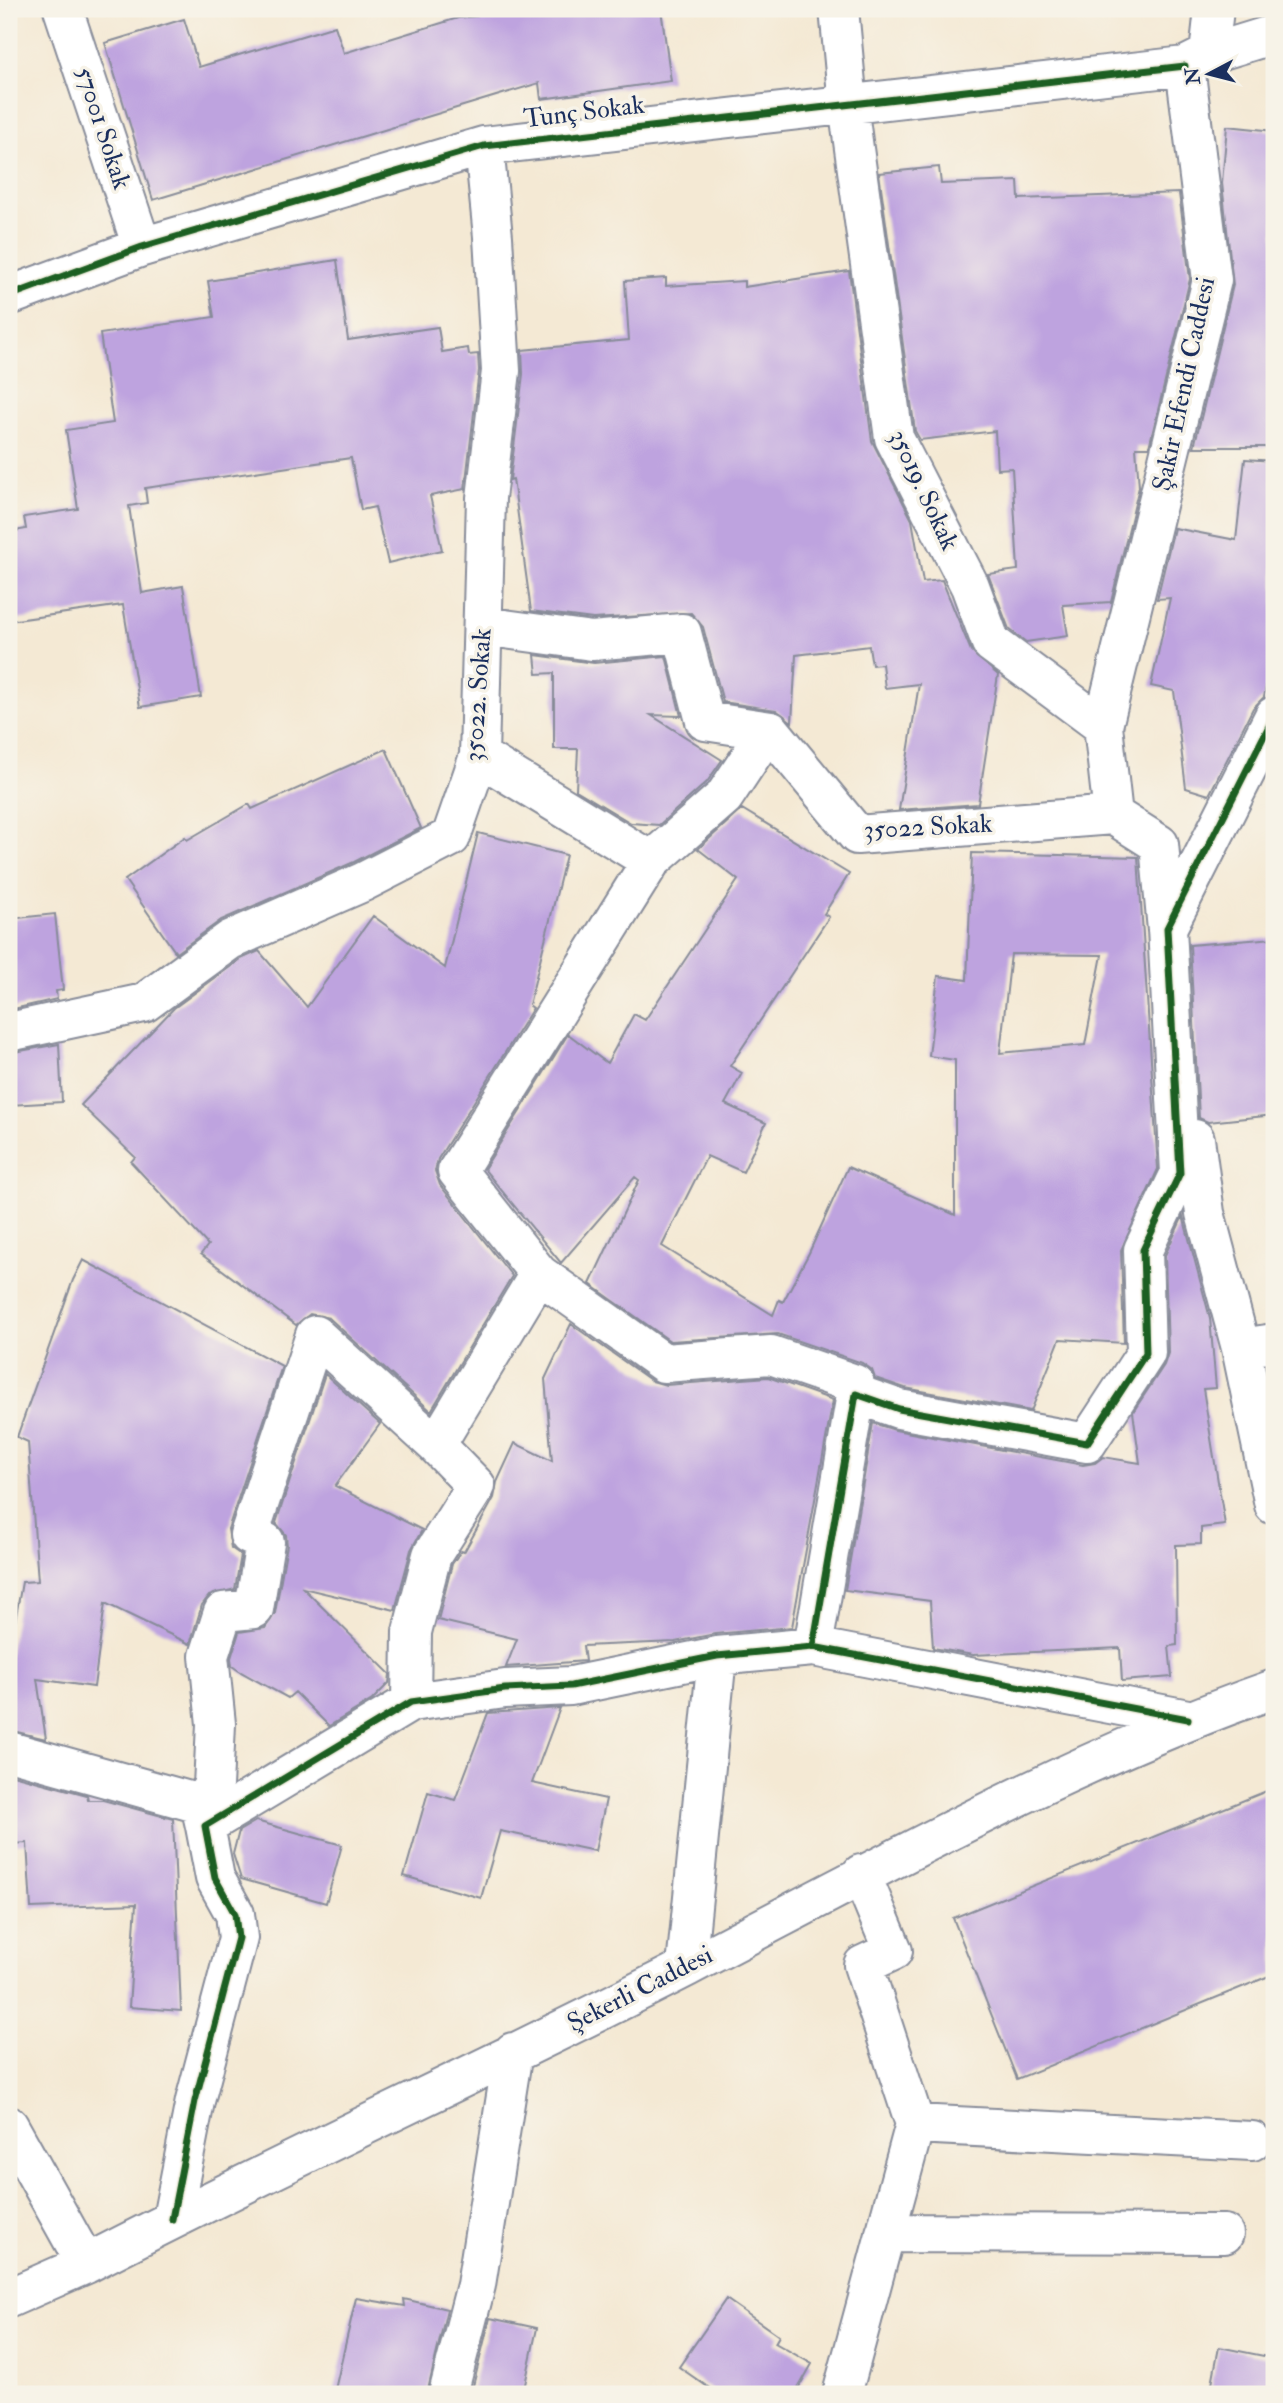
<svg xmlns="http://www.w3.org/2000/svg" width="1283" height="2403" font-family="'IM FELL Double Pica',serif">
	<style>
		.building { fill: #bea3df; fill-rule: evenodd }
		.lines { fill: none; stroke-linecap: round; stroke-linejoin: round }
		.minor-casing { stroke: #888c99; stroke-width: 42 }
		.minor { stroke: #fff; stroke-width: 38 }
		.cycleway-casing { stroke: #f7f3e8; stroke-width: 11 }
		.cycleway { stroke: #1b5e20; stroke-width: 7 }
		.labels { text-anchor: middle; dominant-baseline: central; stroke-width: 7; stroke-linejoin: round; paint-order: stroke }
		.street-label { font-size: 26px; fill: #1b2f5e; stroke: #f7f3e8 }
	</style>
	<rect width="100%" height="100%" fill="#f7f3e8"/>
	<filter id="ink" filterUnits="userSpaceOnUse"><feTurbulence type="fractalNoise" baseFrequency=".0143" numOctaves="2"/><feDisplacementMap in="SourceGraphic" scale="14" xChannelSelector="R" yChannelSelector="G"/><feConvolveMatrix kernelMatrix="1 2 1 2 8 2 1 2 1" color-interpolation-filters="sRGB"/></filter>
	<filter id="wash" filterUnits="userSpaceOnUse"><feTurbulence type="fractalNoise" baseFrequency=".00686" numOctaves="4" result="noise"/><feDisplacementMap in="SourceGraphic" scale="28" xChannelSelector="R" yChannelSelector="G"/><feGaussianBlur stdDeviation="1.57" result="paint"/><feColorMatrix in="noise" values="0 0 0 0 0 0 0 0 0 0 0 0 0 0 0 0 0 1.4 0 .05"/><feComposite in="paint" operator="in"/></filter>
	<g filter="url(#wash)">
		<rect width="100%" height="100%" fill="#f4e9d4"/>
		<g id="blocks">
			<!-- building -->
			<path class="building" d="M 476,9 L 539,9 L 540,17 L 601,9 L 661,9 L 671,81 L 541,99 L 539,83 L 153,200 L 105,43 L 184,19 L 199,67 L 335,26 L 344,53 L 458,18 L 477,16 Z
				M 1227,126 L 1274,131 L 1274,447 L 1194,447 L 1233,285 L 1222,183 Z
				M 939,167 L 941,184 L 1018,181 L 1019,199 L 1179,193 L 1190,279 L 1149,447 L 1136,447 L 1139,487 L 1111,602 L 1063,605 L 1068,636 L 1026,642 L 1009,629 L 988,574 L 1018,570 L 1012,468 L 997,469 L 995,431 L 920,440 L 915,431 L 879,173 Z
				M 337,260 L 348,340 L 438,327 L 442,352 L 468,348 L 469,355 L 478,354 L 479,370 L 465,489 L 430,496 L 442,550 L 388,563 L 375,507 L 361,510 L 351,458 L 145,488 L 147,503 L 129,506 L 142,593 L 183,586 L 201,697 L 140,707 L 123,605 L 9,621 L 9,532 L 26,529 L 24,517 L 78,509 L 66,430 L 113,423 L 100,334 L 214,317 L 208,281 Z
				M 849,271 L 872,441 L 912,520 L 923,582 L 942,580 L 971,651 L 998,675 L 978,804 L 899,810 L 919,684 L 885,688 L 882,664 L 872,665 L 869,646 L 796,655 L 792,722 L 776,710 L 723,702 L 703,627 L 691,613 L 593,619 L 531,611 L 513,479 L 510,480 L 523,374 L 522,350 L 629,340 L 625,281 L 666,278 L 666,286 L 744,281 L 744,287 Z
				M 1245,459 L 1274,461 L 1274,648 L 1264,697 L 1253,708 L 1209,795 L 1186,788 L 1174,691 L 1151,686 L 1170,598 L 1157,599 L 1174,528 L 1236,540 Z
				M 535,655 L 594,663 L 666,656 L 681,716 L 651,715 L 722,760 L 707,782 L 659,825 L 631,823 L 576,790 L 578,749 L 554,749 L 554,673 L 537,674 Z
				M 386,749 L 421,828 L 354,862 L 221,920 L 176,953 L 125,880 L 185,837 L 187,840 L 249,804 L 252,809 Z
				M 742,809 L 849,874 L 824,914 L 829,917 L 730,1066 L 742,1073 L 725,1104 L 766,1123 L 743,1172 L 707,1156 L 662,1246 L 773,1315 L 779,1300 L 783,1302 L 809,1253 L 848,1167 L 955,1215 L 955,1060 L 929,1056 L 938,976 L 967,980 L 972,853 L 1138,857 L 1158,1169 L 1121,1250 L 1124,1343 L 1060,1339 L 1031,1411 L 905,1388 L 875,1378 L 872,1370 L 862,1363 L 778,1334 L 670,1341 L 590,1284 L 639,1180 L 635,1177 L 561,1263 L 484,1169 L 568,1034 L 607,1063 L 634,1014 L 645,1020 L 738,880 L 698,849 ZM 1011,954 L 1102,955 L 1085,1045 L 1000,1053 Z
				M 478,833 L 566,855 L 529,1005 L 533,1008 L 438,1159 L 435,1171 L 440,1185 L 512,1276 L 431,1411 L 329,1318 L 310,1314 L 296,1325 L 201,1254 L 208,1245 L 131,1162 L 135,1157 L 81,1105 L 174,1008 L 241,959 L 259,951 L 307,1007 L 373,916 L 445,968 Z
				M 55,914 L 63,990 L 56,991 L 57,999 L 9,1010 L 9,919 Z
				M 1274,938 L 1274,1115 L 1208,1122 L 1199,1118 L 1190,945 Z
				M 59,1044 L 62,1102 L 9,1105 L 9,1053 Z
				M 1183,1216 L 1210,1318 L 1216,1388 L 1203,1389 L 1225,1525 L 1201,1528 L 1201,1544 L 1176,1545 L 1177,1645 L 1169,1646 L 1172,1677 L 1122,1681 L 1120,1648 L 973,1655 L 933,1648 L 930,1601 L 845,1590 L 873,1423 L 895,1430 L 1083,1465 L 1095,1463 L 1103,1457 L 1140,1463 L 1133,1412 L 1164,1365 L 1168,1353 L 1165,1255 Z
				M 83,1260 L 282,1366 L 228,1529 L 231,1548 L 241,1555 L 235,1589 L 209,1596 L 202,1605 L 190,1644 L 105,1603 L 94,1687 L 37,1679 L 46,1739 L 9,1730 L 9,1656 L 22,1582 L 38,1581 L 28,1442 L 17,1437 L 73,1280 Z
				M 571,1324 L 652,1381 L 666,1385 L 768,1377 L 833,1400 L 792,1627 L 715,1634 L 675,1642 L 583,1646 L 585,1661 L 506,1667 L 517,1639 L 438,1620 L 452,1564 L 461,1551 L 464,1552 L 494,1498 L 497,1482 L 515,1443 L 552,1461 L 545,1379 Z
				M 325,1374 L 380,1424 L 335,1486 L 422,1530 L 411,1550 L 395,1610 L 303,1588 L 390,1674 L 389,1683 L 372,1700 L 329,1726 L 295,1692 L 288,1698 L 239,1671 L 232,1666 L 231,1658 L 239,1632 L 265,1628 L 275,1613 L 287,1545 L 286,1535 L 276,1523 Z
				M 560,1708 L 532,1783 L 606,1799 L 595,1851 L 500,1831 L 481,1898 L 404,1876 L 428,1792 L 455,1800 L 488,1713 Z
				M 9,1774 L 87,1795 L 88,1800 L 103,1800 L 173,1819 L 181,2011 L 129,2007 L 136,1904 L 31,1908 L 27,1843 L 11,1844 Z
				M 1274,1788 L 1274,1974 L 1017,2079 L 953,1918 Z
				M 256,1821 L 342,1845 L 326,1903 L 241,1879 L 233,1854 L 239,1831 Z
				M 356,2298 L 405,2306 L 404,2299 L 447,2309 L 427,2394 L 334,2394 Z
				M 726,2299 L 779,2336 L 775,2343 L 812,2364 L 795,2394 L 718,2394 L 679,2367 Z
				M 490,2318 L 537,2328 L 523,2394 L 471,2394 Z
				M 1219,2347 L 1274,2358 L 1274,2394 L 1210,2394 Z"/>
		</g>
	</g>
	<g filter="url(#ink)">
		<use href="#blocks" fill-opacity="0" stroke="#888c99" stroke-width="2"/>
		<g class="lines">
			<defs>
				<path id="minor" d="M 63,9 L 142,247
					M 839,9 L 848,105 L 894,438 L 970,586 L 991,643 L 1103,726 L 1113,815
					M 1209,54 L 1274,34
					M 9,296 L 142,247 L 484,146 L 1185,66
					M 483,626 L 592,641 L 682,633 L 705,721 L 771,731 L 857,835 L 1113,815
					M 1103,726 L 1212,280 L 1185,66 L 1209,54 L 1214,9
					M 771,731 L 759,744 L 724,797 L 651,861 L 457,1171 L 539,1274 L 664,1363 L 771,1355 L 855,1384 L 856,1394
					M 479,756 L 651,861
					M 1113,815 L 1159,844 L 1167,930
					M 9,1032 L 144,1003 L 230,940 L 363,882 L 451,837 L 479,756 L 486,498 L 501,371 L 493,237 L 484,146
					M 1195,1139 L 1205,1213 L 1241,1348 L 1274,1505
					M 1241,1348 L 1274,1343
					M 436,1445 L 539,1274
					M 813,1647 L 856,1394 L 899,1409 L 1087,1443 L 1146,1353 L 1143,1250 L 1180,1173 L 1167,928 L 1274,716
					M 9,1751 L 200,1804
					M 205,1826 L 200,1804 L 213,1786 L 216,1724 L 209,1656 L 223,1612 L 254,1609 L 265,1542 L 249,1535 L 315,1335 L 436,1445 L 476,1486 L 432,1555 L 412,1632 L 411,1702
					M 686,1967 L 717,1656
					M 915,2124 L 1252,2141
					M 9,2126 L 86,2264
					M 172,2219 L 195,2101 L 238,1938 L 235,1914 L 215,1878 L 205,1826 L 411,1702 L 505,1689 L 571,1686 L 717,1656 L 813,1647 L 1188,1719
					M 885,2233 L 1224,2234
					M 9,2298 L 86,2264 C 284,2161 488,2069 687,1967 C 878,1868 1071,1760 1274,1689
					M 448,2394 L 476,2285 L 513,2052
					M 842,2394 L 915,2124 L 863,1965 L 893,1951 L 861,1874"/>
			</defs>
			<!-- minor casing -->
			<use href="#minor" class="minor-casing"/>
			<!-- minor -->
			<use href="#minor" class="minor"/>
			<defs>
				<path id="cycleway" d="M 9,296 L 142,247 L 484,146 L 1185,66
					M 813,1647 L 856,1394 L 899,1409 L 1087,1443 L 1146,1353 L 1143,1250 L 1180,1173 L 1167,928 L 1274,716
					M 172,2219 L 195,2101 L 238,1938 L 235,1914 L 215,1878 L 205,1826 L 411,1702 L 505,1689 L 571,1686 L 717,1656 L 813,1647 L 1188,1719"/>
			</defs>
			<!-- cycleway casing -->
			<use href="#cycleway" class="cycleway-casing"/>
			<!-- cycleway -->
			<use href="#cycleway" class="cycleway"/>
		</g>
	</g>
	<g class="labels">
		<!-- street labels -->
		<g class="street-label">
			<text transform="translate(584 112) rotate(-7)">Tunç Sokak</text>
			<text transform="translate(103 128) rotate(72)">57001 Sokak</text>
			<text transform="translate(1184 384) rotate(-78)">Şakir Efendi Caddesi</text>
			<text transform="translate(924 490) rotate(65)">35019. Sokak</text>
			<text transform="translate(478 695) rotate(-86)">35022. Sokak</text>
			<text transform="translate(928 827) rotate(-3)">35022 Sokak</text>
			<text transform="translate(640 1989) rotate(-27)">Şekerli Caddesi</text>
		</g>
	</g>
	<!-- margin -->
	<rect width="1283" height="2403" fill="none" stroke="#f7f3e8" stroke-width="35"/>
	<!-- north arrow -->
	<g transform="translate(1209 74) rotate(263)" stroke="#f7f3e8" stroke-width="5" paint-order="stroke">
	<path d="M0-5L12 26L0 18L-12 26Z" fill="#1b2f5e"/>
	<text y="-10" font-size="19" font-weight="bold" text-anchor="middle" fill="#1b2f5e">N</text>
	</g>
</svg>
